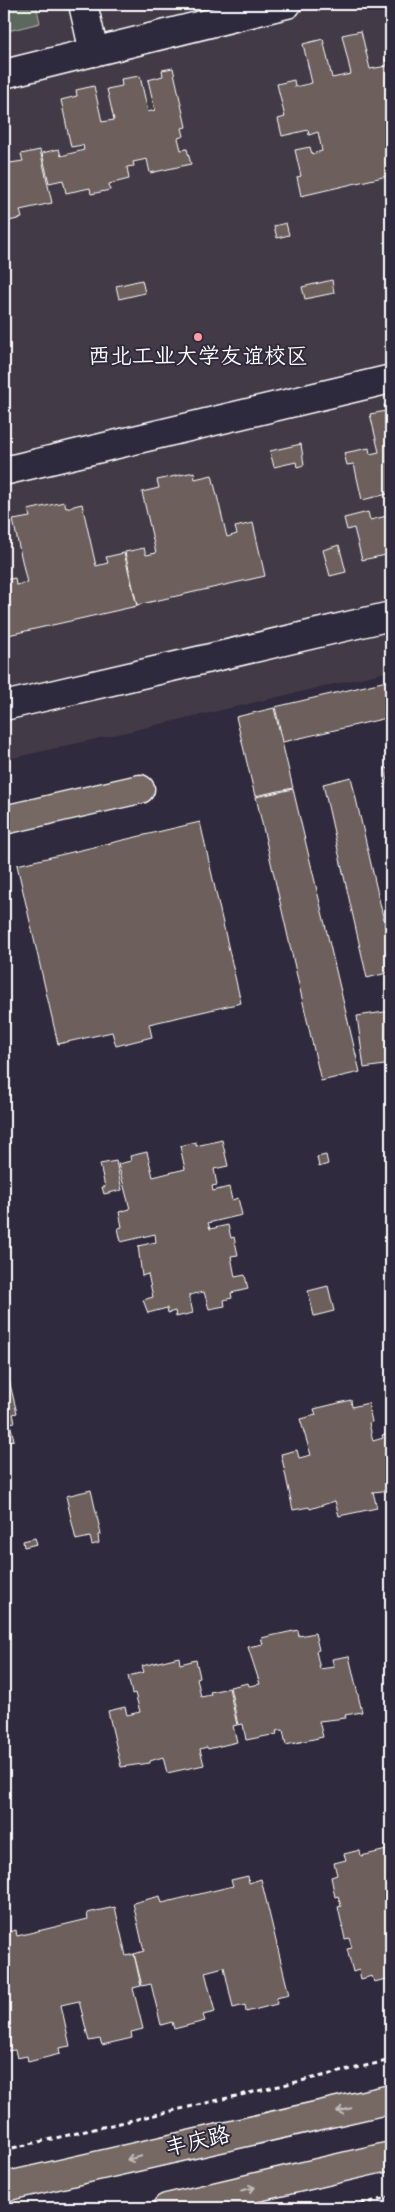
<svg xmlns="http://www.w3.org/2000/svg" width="395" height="2212" font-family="'Indie Flower','LXGW WenKai TC',sans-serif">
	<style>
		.built { fill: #423a46 }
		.green { fill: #5d685c; stroke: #aeb4ae }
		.building { fill: #6d615c; stroke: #fff }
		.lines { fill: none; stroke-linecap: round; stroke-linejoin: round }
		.minor-casing { stroke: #fff; stroke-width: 31 }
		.major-casing { stroke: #fff; stroke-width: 31 }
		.path { stroke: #fff; stroke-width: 3; stroke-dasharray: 5 4; stroke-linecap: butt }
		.minor { stroke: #2f2a3d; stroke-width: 28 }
		.major { stroke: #766964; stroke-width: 28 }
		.oneway { stroke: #c1bcb9 }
		.poi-dot { fill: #ff9aa2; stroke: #2f2a3d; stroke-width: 2 }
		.labels { text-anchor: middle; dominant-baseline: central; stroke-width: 4; stroke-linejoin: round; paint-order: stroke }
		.poi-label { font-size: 22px; fill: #fff; stroke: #2f2a3d }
		.street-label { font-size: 22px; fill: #fff; stroke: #2f2a3d }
	</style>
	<rect width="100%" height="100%" fill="#2f2a3d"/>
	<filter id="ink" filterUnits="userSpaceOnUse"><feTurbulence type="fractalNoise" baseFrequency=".02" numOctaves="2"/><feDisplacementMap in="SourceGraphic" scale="10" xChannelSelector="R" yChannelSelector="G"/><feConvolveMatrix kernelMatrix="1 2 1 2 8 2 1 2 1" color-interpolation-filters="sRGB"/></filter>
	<g filter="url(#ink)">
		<!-- built -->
		<path class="built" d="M 4,4 L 391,4 L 391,671 L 4,760 Z"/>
		<!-- green -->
		<path class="green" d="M 4,4 L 36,4 L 40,23 L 4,32 Z"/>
		<!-- building -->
		<path class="building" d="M 361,31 L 370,69 L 387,66 L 385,59 L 391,58 L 391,116 L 386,117 L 391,134 L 391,175 L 301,196 L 297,177 L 301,176 L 295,150 L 310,147 L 312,154 L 322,151 L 318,132 L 309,135 L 308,130 L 282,136 L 278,119 L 285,117 L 277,84 L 294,80 L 295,87 L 312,83 L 303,44 L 323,39 L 332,78 L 351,74 L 342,35 Z
			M 173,68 L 186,127 L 182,128 L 184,136 L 178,138 L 181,150 L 187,149 L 191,164 L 150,173 L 147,159 L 133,162 L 134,166 L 127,167 L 129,179 L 109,184 L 110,190 L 91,194 L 90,188 L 66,193 L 63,180 L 49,183 L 42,153 L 59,149 L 61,156 L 84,150 L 83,145 L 71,147 L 61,100 L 77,96 L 76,90 L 94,86 L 102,122 L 114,120 L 107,89 L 122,86 L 121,79 L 140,76 L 148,112 L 155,110 L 148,80 L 163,76 L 162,70 Z
			M 4,136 L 10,163 L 23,161 L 21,154 L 40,150 L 52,203 L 20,210 L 22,218 L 9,221 L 7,213 L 4,214 Z
			M 286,223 L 289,235 L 277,238 L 274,226 Z
			M 142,280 L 145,293 L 119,299 L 116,286 Z
			M 332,280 L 334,293 L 305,299 L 302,287 Z
			M 391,403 L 391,507 L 388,494 L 362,500 L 354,464 L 347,465 L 344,453 L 369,448 L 370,454 L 379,452 L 370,414 L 386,411 L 384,405 Z
			M 301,444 L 304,465 L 297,467 L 296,462 L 274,467 L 270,451 Z
			M 194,472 L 195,479 L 212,475 L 227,537 L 237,534 L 235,527 L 253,523 L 265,576 L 137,605 L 125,552 L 144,548 L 146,555 L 156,553 L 142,492 L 159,488 L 157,480 Z
			M 64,502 L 66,508 L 82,504 L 96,566 L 108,563 L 106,557 L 124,553 L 137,606 L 8,635 L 4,616 L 4,580 L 15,578 L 16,585 L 27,583 L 13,520 L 30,517 L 28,510 Z
			M 368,512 L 370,520 L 391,515 L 391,554 L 362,560 L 354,528 L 347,530 L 344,518 Z
			M 339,545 L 346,572 L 330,576 L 323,550 Z
			M 4,621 L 7,636 L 4,636 Z
			M 391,680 L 391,717 L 283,742 L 275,707 Z
			M 274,708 L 293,788 L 255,796 L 236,717 Z
			M 391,767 L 391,798 L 385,769 Z
			M 351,777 L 391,951 L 391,972 L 367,978 L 323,784 Z
			M 293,789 L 360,1072 L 321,1081 L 256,797 Z
			M 200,822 L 241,1003 L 149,1024 L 152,1037 L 116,1046 L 112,1032 L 58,1044 L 17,865 Z
			M 391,879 L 391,903 L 387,880 Z
			M 391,1011 L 391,1064 L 364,1068 L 357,1016 Z
			M 222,1140 L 228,1166 L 214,1169 L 217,1185 L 212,1186 L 213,1191 L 229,1187 L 232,1200 L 238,1198 L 242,1215 L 208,1223 L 210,1229 L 228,1225 L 231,1238 L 234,1237 L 238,1255 L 231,1256 L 235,1277 L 245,1275 L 248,1289 L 231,1293 L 232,1298 L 224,1300 L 225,1306 L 209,1309 L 204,1292 L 189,1295 L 193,1313 L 176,1317 L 175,1311 L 168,1313 L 167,1308 L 148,1313 L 143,1300 L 153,1297 L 148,1274 L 142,1276 L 138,1246 L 156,1242 L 155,1234 L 121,1242 L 118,1228 L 122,1227 L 119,1212 L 130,1209 L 118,1164 L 131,1161 L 130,1156 L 147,1152 L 153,1177 L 185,1169 L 180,1146 L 196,1142 L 196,1146 Z
			M 326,1155 L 328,1164 L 319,1167 L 317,1157 Z
			M 116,1161 L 122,1190 L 104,1194 L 102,1187 L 105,1187 L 100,1164 Z
			M 328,1286 L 334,1311 L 314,1316 L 308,1291 Z
			M 9,1380 L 17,1413 L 13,1414 L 15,1422 L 10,1423 L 14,1440 L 4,1442 L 4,1381 Z
			M 351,1400 L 352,1407 L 368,1403 L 372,1422 L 369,1423 L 373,1441 L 383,1438 L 382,1435 L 391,1433 L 391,1490 L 373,1492 L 377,1508 L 339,1516 L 335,1501 L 310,1509 L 309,1507 L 293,1510 L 281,1454 L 297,1450 L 299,1458 L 311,1455 L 300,1419 L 316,1415 L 314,1409 Z
			M 91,1490 L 101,1534 L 98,1535 L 99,1543 L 92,1545 L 90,1537 L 76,1540 L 66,1496 Z
			M 35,1538 L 37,1544 L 24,1547 L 23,1541 Z
			M 4,1616 L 9,1638 L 4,1639 Z
			M 298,1630 L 299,1636 L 315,1633 L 319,1650 L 316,1651 L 320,1669 L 334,1667 L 332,1659 L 349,1656 L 362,1712 L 345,1715 L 346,1718 L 319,1721 L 323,1737 L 286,1745 L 283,1730 L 276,1731 L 277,1734 L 246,1740 L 243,1724 L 238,1725 L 230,1687 L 248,1683 L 249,1686 L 260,1684 L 248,1647 L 263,1644 L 261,1638 Z
			M 179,1657 L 180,1664 L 196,1660 L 200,1677 L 197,1678 L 201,1697 L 211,1695 L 210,1692 L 229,1688 L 237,1725 L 233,1726 L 237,1742 L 208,1749 L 207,1747 L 200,1749 L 204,1765 L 167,1773 L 163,1757 L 150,1761 L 150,1763 L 121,1767 L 108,1711 L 125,1707 L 127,1715 L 140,1712 L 135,1693 L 132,1694 L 128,1676 L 144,1672 L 142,1666 Z
			M 391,1849 L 391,1978 L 374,1982 L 372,1976 L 361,1979 L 359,1970 L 353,1972 L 347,1949 L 352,1948 L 349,1938 L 345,1939 L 338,1907 L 341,1906 L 338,1896 L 335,1897 L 331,1877 L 337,1875 L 334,1863 L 346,1860 L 344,1854 L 360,1850 L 361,1856 Z
			M 248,1876 L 249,1883 L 261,1879 L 289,1995 L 276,1998 L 277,2004 L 246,2012 L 245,2005 L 233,2008 L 224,1967 L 205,1972 L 215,2012 L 203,2015 L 205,2021 L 174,2029 L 172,2022 L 161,2025 L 151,1984 L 142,1986 L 134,1954 L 144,1951 L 133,1903 L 160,1896 L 162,1903 L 233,1886 L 231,1880 Z
			M 115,1907 L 126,1956 L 134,1954 L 141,1986 L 133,1988 L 143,2029 L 131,2032 L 132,2038 L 102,2045 L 100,2039 L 89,2041 L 79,2001 L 61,2005 L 70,2046 L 59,2048 L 60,2054 L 28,2062 L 27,2056 L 17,2058 L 15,2050 L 7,2051 L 4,2035 L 4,2028 L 6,2028 L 4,2018 L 4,1933 L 16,1930 L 17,1936 L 88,1919 L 87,1913 Z"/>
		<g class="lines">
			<defs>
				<path id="minor" d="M 83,4 L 94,52
					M 4,74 L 287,4
					M 4,471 L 391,379
					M 4,706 L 391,616"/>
				<path id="major" d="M 4,820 L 140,789
					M 4,2187 L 391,2099
					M 167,2208 L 391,2156"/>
			</defs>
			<!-- minor casing -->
			<use href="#minor" class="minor-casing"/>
			<!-- major casing -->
			<use href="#major" class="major-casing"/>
			<!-- path -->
			<path class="path" d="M 4,2150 L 391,2060
				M 343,2208 L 391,2197"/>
			<!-- minor -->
			<use href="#minor" class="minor"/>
			<!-- major -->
			<use href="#major" class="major"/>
		</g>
		<!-- one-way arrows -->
		<defs><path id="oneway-shaft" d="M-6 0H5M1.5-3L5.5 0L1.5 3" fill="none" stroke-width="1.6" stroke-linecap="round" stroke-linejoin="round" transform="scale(1.25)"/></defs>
		<g class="oneway">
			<use href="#oneway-shaft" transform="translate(344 2110) rotate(167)"/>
			<use href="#oneway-shaft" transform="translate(134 2158) rotate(167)"/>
			<use href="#oneway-shaft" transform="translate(248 2189) rotate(-13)"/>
		</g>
	</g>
	<!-- markers -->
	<circle class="poi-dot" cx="198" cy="337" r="5"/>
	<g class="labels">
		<!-- poi labels -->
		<g class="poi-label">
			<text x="198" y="358">西北工业大学友谊校区</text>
		</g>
		<!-- street labels -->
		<g class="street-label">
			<text transform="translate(198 2143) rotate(-13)">丰庆路</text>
		</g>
	</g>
	<!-- margin -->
	<rect width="395" height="2212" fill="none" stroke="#2f2a3d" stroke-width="20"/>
	<rect x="10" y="10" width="375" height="2192" fill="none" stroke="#fff" stroke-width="2" filter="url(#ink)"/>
</svg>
